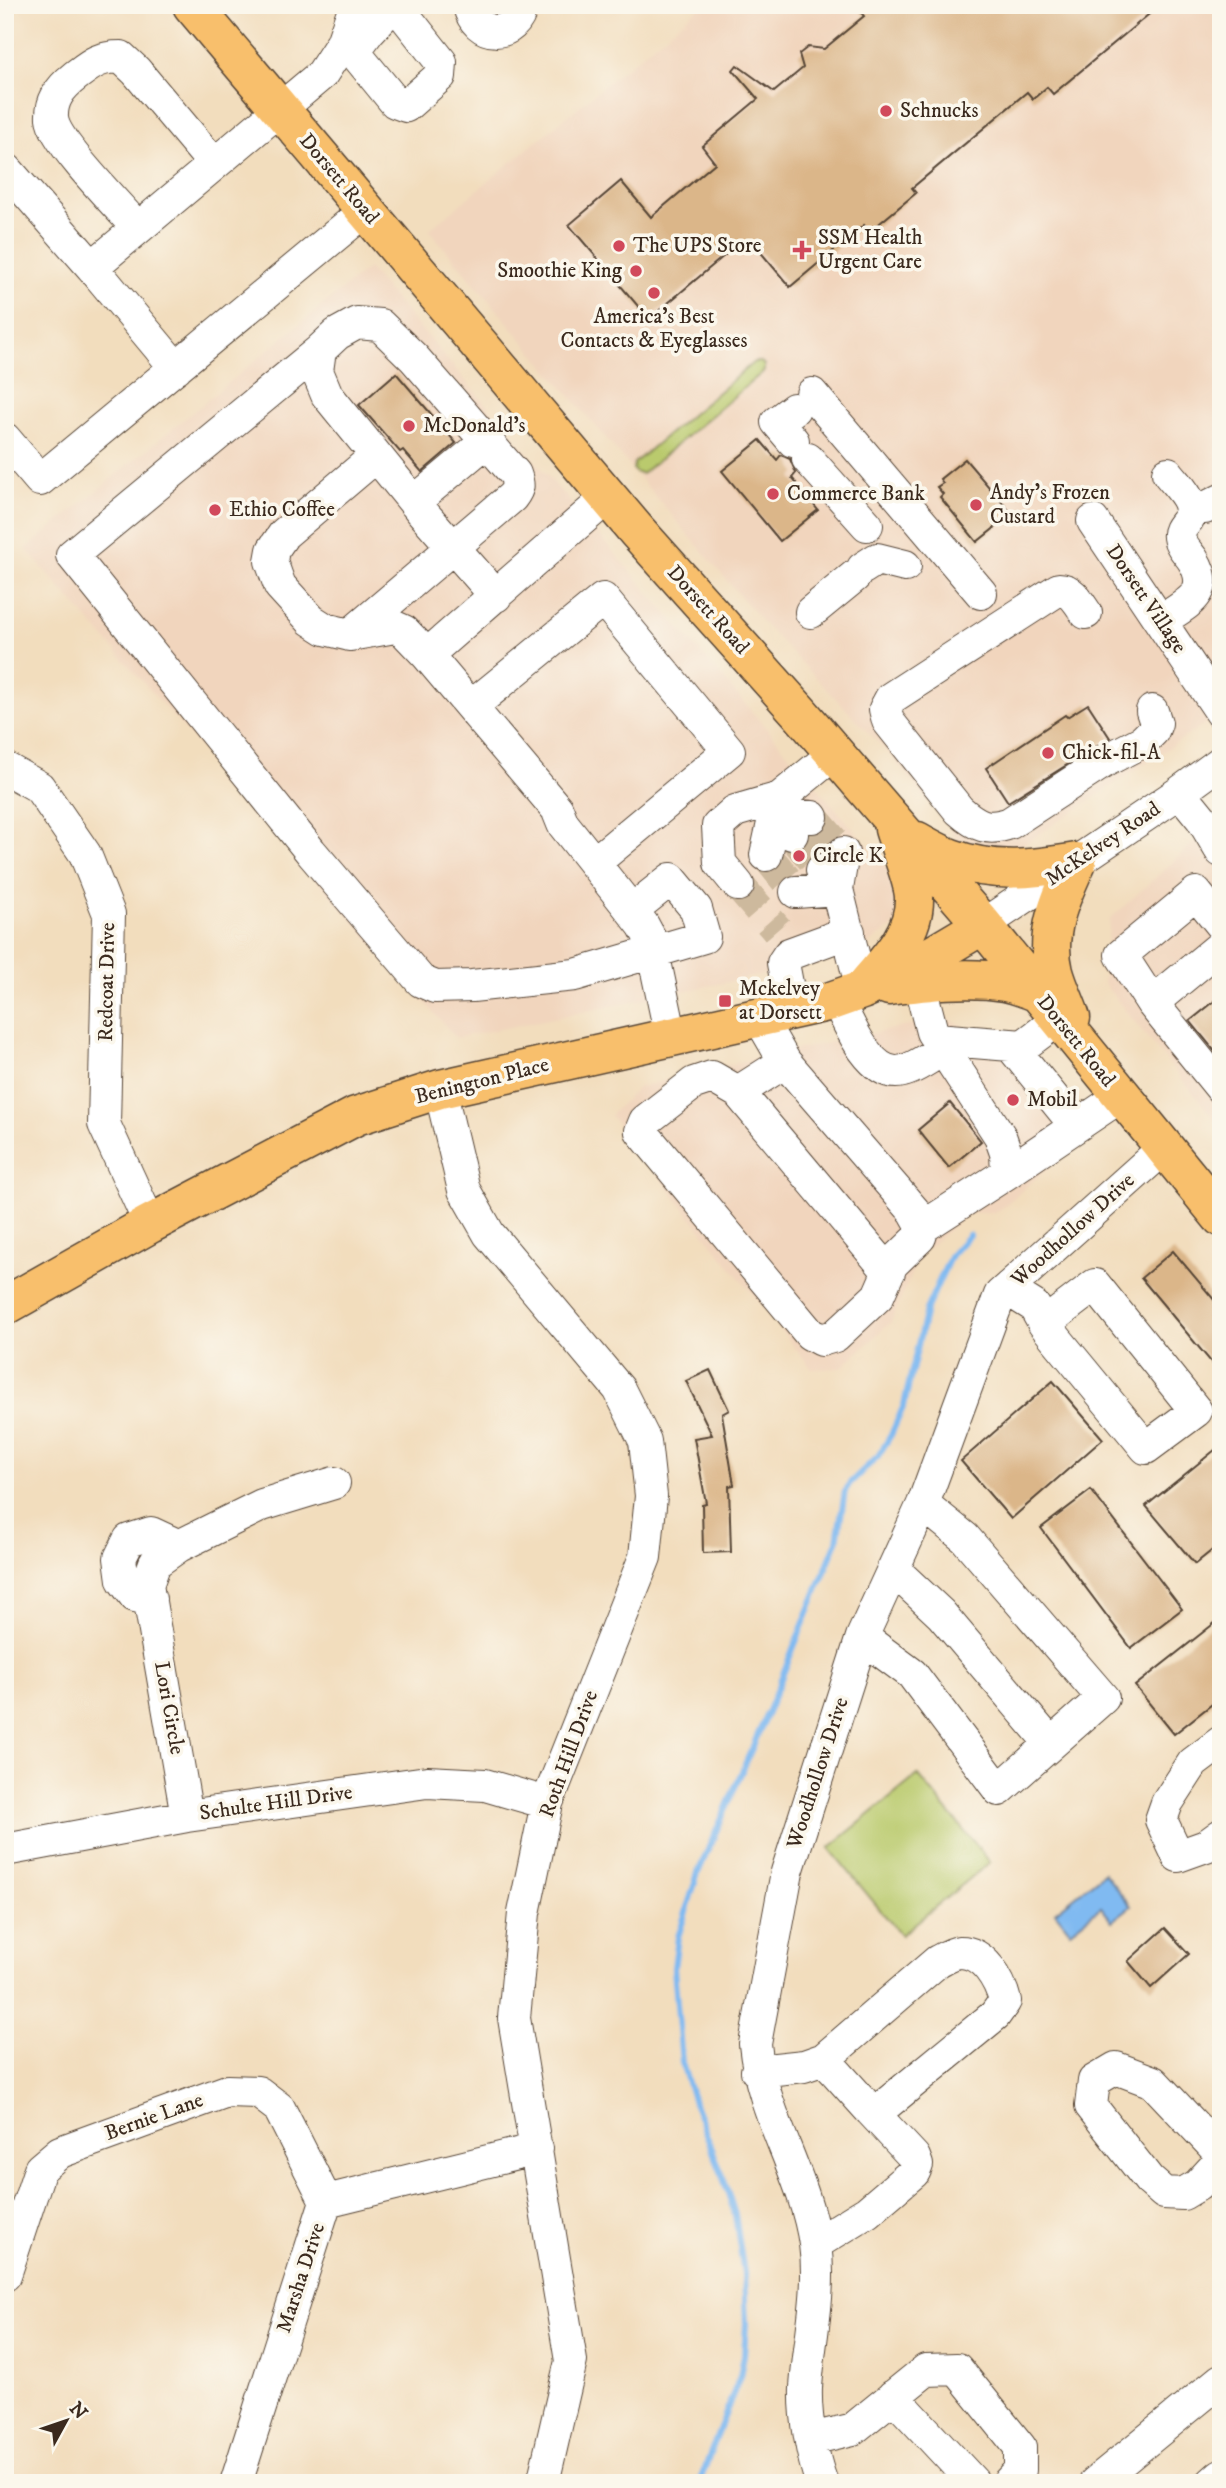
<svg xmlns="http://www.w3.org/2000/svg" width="1226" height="2488" font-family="'IM FELL DW Pica',serif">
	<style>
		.built { fill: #f1d5bd }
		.green { fill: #baca6d; stroke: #7a7a46; stroke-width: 2 }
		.water { fill: #80baf1; stroke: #5e7288; stroke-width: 2 }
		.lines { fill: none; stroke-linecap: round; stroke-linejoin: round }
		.stream { stroke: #80baf1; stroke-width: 6 }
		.building { fill: #dbb689 }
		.minor-tunnel { stroke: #cdb99d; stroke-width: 32; stroke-dasharray: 32 16; stroke-linecap: butt }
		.minor-casing { stroke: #564536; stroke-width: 34 }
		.major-casing { stroke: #564536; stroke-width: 41 }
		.minor { stroke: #fff; stroke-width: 32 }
		.major { stroke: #f8bf6c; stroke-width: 38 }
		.poi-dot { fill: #d1495b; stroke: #fbf7ec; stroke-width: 2.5 }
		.labels { text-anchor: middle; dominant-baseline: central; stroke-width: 7; stroke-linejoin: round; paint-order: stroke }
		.poi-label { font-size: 21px; fill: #3b2a1e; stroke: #fbf7ec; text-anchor: start }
		.street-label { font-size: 21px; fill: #3b2a1e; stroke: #fbf7ec }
	</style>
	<rect width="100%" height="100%" fill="#fbf7ec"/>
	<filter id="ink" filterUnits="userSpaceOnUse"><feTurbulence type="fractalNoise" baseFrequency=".0143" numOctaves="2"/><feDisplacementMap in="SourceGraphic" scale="14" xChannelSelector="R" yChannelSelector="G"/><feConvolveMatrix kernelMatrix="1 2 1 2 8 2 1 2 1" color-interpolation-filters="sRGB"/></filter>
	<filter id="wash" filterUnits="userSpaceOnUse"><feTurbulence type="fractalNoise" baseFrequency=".00686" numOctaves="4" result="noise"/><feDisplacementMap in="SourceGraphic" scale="28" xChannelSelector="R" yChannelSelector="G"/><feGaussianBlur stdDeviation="1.57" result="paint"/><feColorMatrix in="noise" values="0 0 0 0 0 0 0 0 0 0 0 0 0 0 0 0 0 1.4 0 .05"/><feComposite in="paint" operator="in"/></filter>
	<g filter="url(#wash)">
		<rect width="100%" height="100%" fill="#f2ddbd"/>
		<!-- built -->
		<path class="built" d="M 702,5 L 1221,5 L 1221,713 L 1006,856 L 966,849 L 895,760 L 765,625 L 429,230 Z
			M 368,268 L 920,906 L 854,956 L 456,1038 L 26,549 Z
			M 1221,818 L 1221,1127 L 1103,983 L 1110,919 Z
			M 945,1018 L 986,1036 L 1006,1037 L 1014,1029 L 1093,1129 L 996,1213 L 968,1213 L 919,1256 L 891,1322 L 841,1368 L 812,1369 L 610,1115 L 639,1087 L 753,1059 Z"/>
		<!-- green -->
		<path class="green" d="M 754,362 L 761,362 L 764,365 L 764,371 L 642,474 L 637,473 L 633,470 L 634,463 Z
			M 918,1775 L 990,1862 L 901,1935 L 829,1848 Z"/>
		<!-- water -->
		<path class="water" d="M 1104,1873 L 1131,1906 L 1112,1921 L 1101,1907 L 1070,1931 L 1055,1912 Z"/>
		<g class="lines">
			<!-- stream -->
			<path class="stream" d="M 699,2483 L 740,2376 L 744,2355 L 746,2324 L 744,2273 L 735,2215 L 722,2174 L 695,2106 L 682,2063 L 674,1968 L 678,1937 L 698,1873 L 765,1718 L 837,1541 L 845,1491 L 850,1483 L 878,1456 L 891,1435 L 904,1405 L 926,1310 L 951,1255 L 969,1235"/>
		</g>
		<g id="blocks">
			<!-- building -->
			<path class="building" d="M 855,5 L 1160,5 L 1053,94 L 1047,87 L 1033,99 L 1027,92 L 912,188 L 916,193 L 869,232 L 864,225 L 790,287 L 758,249 L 731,250 L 649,319 L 569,225 L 621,181 L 651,217 L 715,163 L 702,146 L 758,99 L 733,70 L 737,65 L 774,92 L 803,68 L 799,54 L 808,47 L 824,49 L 864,16 Z
				M 396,373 L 456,443 L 422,472 L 403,450 L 400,452 L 359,405 Z
				M 760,440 L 777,460 L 781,455 L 790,459 L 796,473 L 792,478 L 818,510 L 780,541 L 722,471 Z
				M 965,459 L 1012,514 L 977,542 L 940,497 L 943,494 L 937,487 L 943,483 L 940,479 Z
				M 1088,704 L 1110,738 L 1008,802 L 986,768 L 1065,715 L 1067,717 Z
				M 1221,996 L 1221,1059 L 1190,1021 Z
				M 950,1103 L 981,1141 L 949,1168 L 918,1130 Z
				M 1173,1251 L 1221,1308 L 1221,1374 L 1141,1278 Z
				M 710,1370 L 729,1410 L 722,1414 L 734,1485 L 729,1486 L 731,1552 L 703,1553 L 702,1504 L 706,1503 L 694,1438 L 712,1435 L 686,1381 Z
				M 1053,1381 L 1103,1439 L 1011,1519 L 961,1461 Z
				M 1221,1445 L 1221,1543 L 1195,1564 L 1146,1506 Z
				M 1091,1490 L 1182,1609 L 1131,1648 L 1041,1528 Z
				M 1221,1618 L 1221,1697 L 1174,1734 L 1135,1686 Z
				M 1165,1928 L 1189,1954 L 1151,1988 L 1128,1961 Z"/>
		</g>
	</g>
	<g filter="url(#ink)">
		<use href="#blocks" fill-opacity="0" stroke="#564536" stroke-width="2"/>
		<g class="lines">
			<!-- minor-tunnel -->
			<path class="minor-tunnel" d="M 812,817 L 843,853
				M 792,834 L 822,870
				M 766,855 L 796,892
				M 738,885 L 777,930"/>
			<defs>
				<path id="minor" d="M 469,5 C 475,39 516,40 522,5
					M 351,17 L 369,31 L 386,13 L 395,10 L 404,15 L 441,62 L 440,76 L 406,106 L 395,102 L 359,58 L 358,46 L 369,31
					M 5,171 L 7,170 L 92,267 L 322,74 L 342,43 L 351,17 L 357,5
					M 138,228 C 120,208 54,141 52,118 C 51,100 60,88 74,77 C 91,64 98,57 121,57 L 136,71 L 214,164
					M 92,267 L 176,368
					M 320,350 L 72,555 L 311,852 L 421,981 L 435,987 L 472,986 L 575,975 L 704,937 L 696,909 L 671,879 L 632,910
					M 812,394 L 981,593
					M 5,439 L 40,480 L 365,211
					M 793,441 L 777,422 L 794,409
					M 376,456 L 284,534 L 273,550 L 271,561 L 280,586 L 311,620 L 325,629 L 350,635 L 395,627 L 404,631 L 427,655
					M 808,459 L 867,525
					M 608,497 L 427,655 L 557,809 L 563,824 L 643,925 L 650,938 L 671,1037
					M 414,502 L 487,441
					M 1192,505 L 1205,508 L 1221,500
					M 1093,521 L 1221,712
					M 863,568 L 877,559 L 905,566
					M 811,612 L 855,576
					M 1086,613 C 1079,603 1072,589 1059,589 L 891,698 L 885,709 L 888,721 L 959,810 C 977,826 988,831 1010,823 L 1105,761 L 1143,741 L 1153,731 L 1156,723 L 1152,711
					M 1161,621 C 1185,604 1214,594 1193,560 C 1189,554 1180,545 1179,537 C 1178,531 1182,527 1185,523 C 1201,505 1179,488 1168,473
					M 350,635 L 512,497 C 519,488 519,485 515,474 L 414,358 L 380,325 L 357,323 L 337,334 L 320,350 L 317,371 L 327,395 L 423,513 L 496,596
					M 472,706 L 603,599 L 729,751 L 594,863
					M 5,768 L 39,787 L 85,854 L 109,914 L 104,1124 L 150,1224
					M 1180,792 L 1202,819 L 1221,851
					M 792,834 L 775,814 L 780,798 L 835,753
					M 766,855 L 775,814 L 812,817
					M 822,870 L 837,889 L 862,990
					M 738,885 L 720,863 L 718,826 L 735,811 L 780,798
					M 796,892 L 837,889 L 843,853
					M 983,925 L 1180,792 L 1221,762
					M 1221,946 L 1152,1003 L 1221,1088
					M 919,982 L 932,1032 L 1000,1136 L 1006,1153 L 1007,1173 L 923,1227
					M 837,999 C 847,1021 871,1080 903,1071 C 916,1068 930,1057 942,1050
					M 1152,1003 L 1121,955 L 1196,893 L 1221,924
					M 792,1010 L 783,963 L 789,954 L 849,932
					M 759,1017 L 785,1062 L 914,1211 L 923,1227 L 920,1237 L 892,1264 L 878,1296 L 835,1336 L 821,1340 L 810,1334 L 641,1131 L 645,1121 L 694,1083 L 712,1077 L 738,1092 L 785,1062
					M 936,1039 L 1023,1046 L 1059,1019
					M 1012,1047 L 1076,1126
					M 440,1089 L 464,1190 L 489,1234 L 619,1389 L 645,1441 L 651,1496 L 645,1557 L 547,1803 L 524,1913 L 514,2018 L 571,2361 L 543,2483
					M 738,1092 L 889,1272
					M 1007,1173 L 1121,1096
					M 1007,1289 L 1034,1306 L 1044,1324 L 1095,1285 L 1196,1411 L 1146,1448 L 1044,1324
					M 893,1569 L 941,1614 L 1051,1744
					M 150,1599 L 135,1596 L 123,1580 L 120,1558 L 129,1540 L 151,1533 L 179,1546
					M 862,1637 L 912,1674 L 999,1790 L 1103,1698 L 965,1538 L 923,1504
					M 1221,1742 L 1193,1763 L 1167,1803 L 1161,1820 L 1178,1856 L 1206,1846 L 1221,1835
					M 187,1816 L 147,1585 L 155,1563 L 179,1546 L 262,1505 L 334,1483
					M 5,1850 L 187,1816 L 427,1782 L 485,1785 L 547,1803
					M 757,2071 L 804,2066 L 824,2059 L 938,1961 C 944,1958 952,1953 959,1952 C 984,1951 1000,1981 1005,2001 L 995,2015 L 884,2106 L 871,2111 L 824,2059
					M 1221,2154 L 1153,2082 L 1116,2068 L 1094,2081 L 1091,2106 L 1149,2180 L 1164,2193 L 1183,2194 L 1198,2185 L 1221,2160
					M 326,2201 L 537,2149
					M 815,2244 L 867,2212 L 914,2172 L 917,2165 L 914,2157 L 871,2111
					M 5,2275 L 40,2169 L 60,2152 L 227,2091 L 258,2092 L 279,2108 L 326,2201
					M 893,2396 L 974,2483
					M 811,2439 L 853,2429 L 926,2370 L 957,2369 L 1020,2447 L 1020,2470 L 1008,2483
					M 236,2483 L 326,2201
					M 822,2483 C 812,2457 805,2416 806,2388 C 809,2340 822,2292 815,2244 C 805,2174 762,2116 755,2044 L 787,1872 L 862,1637 L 923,1504 L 1000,1295 L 1163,1149
					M 1095,2483 L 1221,2380
					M 1212,2483 L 1221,2475"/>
				<path id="major" d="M 192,5 L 636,530 L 800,713 L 983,925 L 1221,1217
					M 917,841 C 928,847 940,854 951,858 C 993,874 1034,869 1077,862
					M 868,983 C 889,959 915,932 914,898 C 914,883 899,846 894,829
					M 889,986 C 926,981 968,976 1005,982 C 1016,984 1027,989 1037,992
					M 1071,1018 C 1066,1003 1058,987 1054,972 C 1044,932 1061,897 1077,862
					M 5,1306 L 150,1224 L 356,1116 L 440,1089 L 828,1002 L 862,990 L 909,969 L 983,925"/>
			</defs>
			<!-- minor casing -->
			<use href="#minor" class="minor-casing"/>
			<!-- major casing -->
			<use href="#major" class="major-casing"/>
			<!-- minor -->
			<use href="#minor" class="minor"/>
			<!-- major -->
			<use href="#major" class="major"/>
		</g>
	</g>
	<!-- markers -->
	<g class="poi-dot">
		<circle cx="886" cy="111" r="7"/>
		<circle cx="619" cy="246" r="7"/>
		<path d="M798.5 239.5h7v7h7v7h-7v7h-7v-7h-7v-7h7z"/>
		<circle cx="636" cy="271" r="7"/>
		<circle cx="654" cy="293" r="7"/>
		<circle cx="409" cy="426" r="7"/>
		<circle cx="773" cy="494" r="7"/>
		<circle cx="976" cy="505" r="7"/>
		<circle cx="215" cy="510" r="7"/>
		<circle cx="1048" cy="753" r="7"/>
		<circle cx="799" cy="856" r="7"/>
		<rect x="718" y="994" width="14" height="14" rx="3.5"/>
		<circle cx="1013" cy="1100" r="7"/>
	</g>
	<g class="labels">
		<!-- poi labels -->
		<g class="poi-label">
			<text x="900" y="111">Schnucks</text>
			<text x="818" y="238">SSM Health<tspan x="818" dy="24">Urgent Care</tspan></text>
			<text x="633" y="246">The UPS Store</text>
			<text x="622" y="271" text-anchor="end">Smoothie King</text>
			<text x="654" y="317" text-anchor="middle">America's Best<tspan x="654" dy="24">Contacts &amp; Eyeglasses</tspan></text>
			<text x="423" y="426">McDonald's</text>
			<text x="990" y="493">Andy's Frozen<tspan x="990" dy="24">Custard</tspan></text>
			<text x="787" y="494">Commerce Bank</text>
			<text x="229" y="510">Ethio Coffee</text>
			<text x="1062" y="753">Chick-fil-A</text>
			<text x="813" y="856">Circle K</text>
			<text x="739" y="989">Mckelvey<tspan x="739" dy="24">at Dorsett</tspan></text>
			<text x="1027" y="1100">Mobil</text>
		</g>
		<!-- street labels -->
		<g class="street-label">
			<text transform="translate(339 179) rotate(50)">Dorsett Road</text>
			<text transform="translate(1146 599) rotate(56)">Dorsett Village</text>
			<text transform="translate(708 610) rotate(48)">Dorsett Road</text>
			<text transform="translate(1103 844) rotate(-34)">McKelvey Road</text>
			<text transform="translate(107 982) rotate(-89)">Redcoat Drive</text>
			<text transform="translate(1076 1041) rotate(51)">Dorsett Road</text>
			<text transform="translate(482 1081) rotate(-14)">Benington Place</text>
			<text transform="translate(1073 1230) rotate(-42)">Woodhollow Drive</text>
			<text transform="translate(169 1708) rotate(80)">Lori Circle</text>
			<text transform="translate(569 1754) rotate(-70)">Roth Hill Drive</text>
			<text transform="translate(818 1773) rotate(-72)">Woodhollow Drive</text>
			<text transform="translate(276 1803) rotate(-8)">Schulte Hill Drive</text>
			<text transform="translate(154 2117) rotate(-20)">Bernie Lane</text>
			<text transform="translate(301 2278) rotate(-72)">Marsha Drive</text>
		</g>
	</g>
	<!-- margin -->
	<rect width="1226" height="2488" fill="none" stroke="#fbf7ec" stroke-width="28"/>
	<!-- north arrow -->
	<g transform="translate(66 2421) rotate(50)" stroke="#fbf7ec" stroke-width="5" paint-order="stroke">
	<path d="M0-5L12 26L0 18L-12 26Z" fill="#3b2a1e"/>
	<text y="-10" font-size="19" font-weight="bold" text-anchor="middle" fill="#3b2a1e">N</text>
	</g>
</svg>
